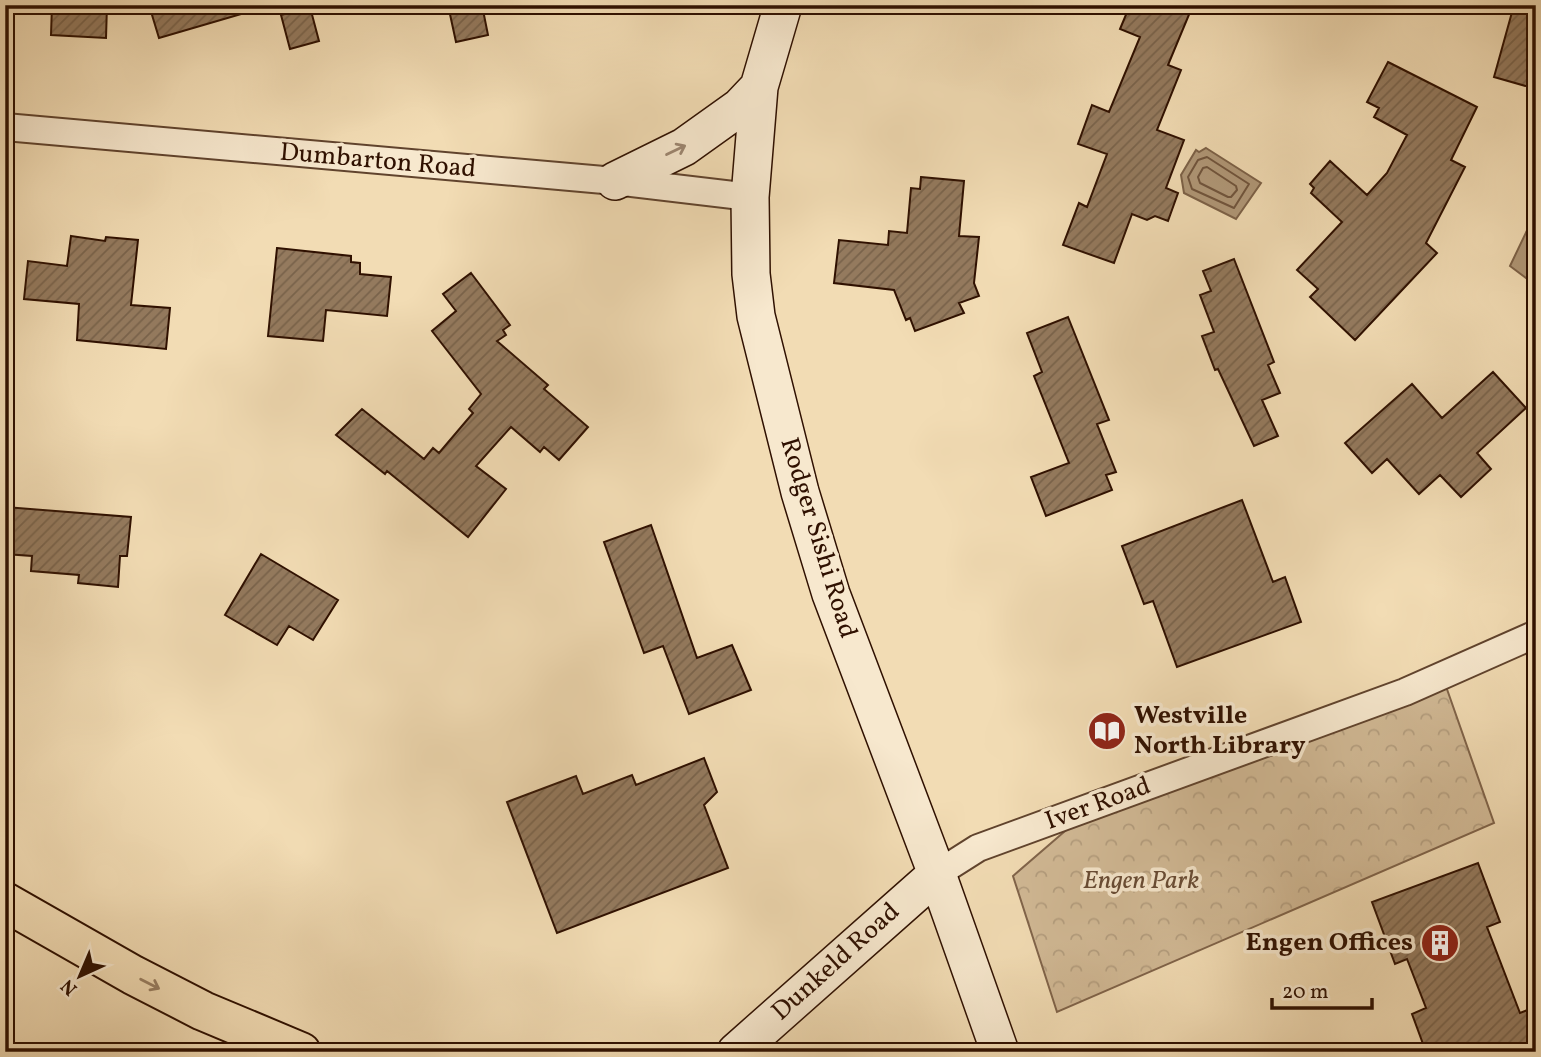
<svg xmlns="http://www.w3.org/2000/svg" width="1541" height="1057" font-family="Vollkorn,serif">
	<style>
		.forest { fill: url(#forest-crowns); stroke: #80644a; stroke-width: 2 }
		.water { fill: #b09777; stroke: #7c6147; stroke-width: 2 }
		.lines { fill: none; stroke-linecap: round; stroke-linejoin: round }
		.shore { stroke: #70543c; stroke-width: 2 }
		.building { fill: url(#building-hatch); stroke: #2f1000; stroke-width: 2 }
		.street-casing { stroke: #60432d; stroke-width: 30 }
		.secondary-casing { stroke: #2f1000; stroke-width: 40 }
		.highway-casing { stroke: #2f1000; stroke-width: 42 }
		.street { stroke: #f7e8ce; stroke-width: 26 }
		.secondary { stroke: #f7e8ce; stroke-width: 37 }
		.highway { stroke: #f2dcb4; stroke-width: 38 }
		.oneway { stroke: #9d8771 }
		.oneway2 { stroke: #9a8063 }
		.labels { text-anchor: middle; dominant-baseline: central; stroke-width: 7; stroke-linejoin: round; paint-order: stroke }
		.street-label { font-size: 26px; fill: #2f1000; stroke: #f7e8ce }
		.poi-label { font-size: 26px; font-weight: bold; fill: #2f1000; stroke: #f7e8ce; text-anchor: start }
		.park-label { font-size: 26px; font-style: italic; fill: #684b34; stroke: #f7e8ce }
	</style>
	<defs>
		<pattern id="forest-crowns" width="20" height="18" patternUnits="userSpaceOnUse" patternTransform="scale(1.75)"><rect width="20" height="18" fill="#d1b995"/><path d="M2 6a3 3 0 1 1 6 0M12 15a3 3 0 1 1 6 0" fill="none" stroke="#b49e7f"/></pattern>
		<pattern id="building-hatch" width="6" height="6" patternUnits="userSpaceOnUse" patternTransform="scale(1.75)"><rect width="6" height="6" fill="#947a5e"/><path d="M-1 1l2-2M0 6l6-6M5 7l2-2" fill="none" stroke="#79634b"/></pattern>
	</defs>
	<rect width="100%" height="100%" fill="#f2dcb4"/>
	<filter id="stains"><feTurbulence type="fractalNoise" baseFrequency=".00286" numOctaves="4"/><feColorMatrix values="0 0 0 0 .2 0 0 0 0 .09 0 0 0 0 .02 0 0 0 .5 -.17"/></filter>
	<radialGradient id="worn" r=".72"><stop offset=".6" stop-color="#630" stop-opacity="0"/><stop offset="1" stop-color="#630" stop-opacity=".3"/></radialGradient>
	<!-- forest -->
	<path class="forest" d="M 1442,675 L 1494,823 L 1057,1012 L 1013,876 L 1094,806 Z"/>
	<!-- water -->
	<path class="water" d="M 1206,148 L 1261,183 L 1236,219 L 1184,193 L 1181,175 L 1196,150 L 1199,152 Z
		M 1531,222 L 1536,224 L 1536,270 L 1526,278 L 1510,266 Z"/>
	<g class="lines">
		<!-- shore -->
		<path class="shore" d="M 1207,157 L 1249,184 L 1234,208 L 1192,189 L 1188,177 L 1198,160 Z
			M 1207,167 L 1236,186 L 1237,190 L 1231,197 L 1228,197 L 1200,183 L 1198,177 L 1203,168 Z"/>
	</g>
	<!-- building -->
	<path class="building" d="M 52,5 L 107,5 L 106,38 L 51,35 Z
		M 149,5 L 247,5 L 248,12 L 159,38 Z
		M 448,5 L 482,5 L 488,35 L 456,42 Z
		M 1130,5 L 1193,5 L 1168,65 L 1181,70 L 1157,130 L 1184,140 L 1166,188 L 1178,193 L 1168,221 L 1155,216 L 1147,220 L 1132,214 L 1114,263 L 1063,245 L 1079,203 L 1087,207 L 1107,154 L 1078,144 L 1092,105 L 1109,112 L 1140,37 L 1120,29 Z
		M 1514,5 L 1536,5 L 1536,89 L 1494,77 Z
		M 310,7 L 319,41 L 290,49 L 281,15 Z
		M 1388,62 L 1477,107 L 1451,160 L 1465,167 L 1426,243 L 1437,253 L 1355,340 L 1310,297 L 1318,289 L 1297,270 L 1342,222 L 1311,193 L 1314,188 L 1310,184 L 1330,161 L 1367,195 L 1387,173 L 1407,135 L 1374,117 L 1379,108 L 1367,102 Z
		M 921,177 L 964,181 L 959,236 L 979,237 L 974,283 L 979,296 L 959,303 L 964,313 L 915,331 L 910,318 L 906,320 L 894,290 L 834,283 L 839,240 L 888,245 L 889,231 L 907,233 L 911,188 L 920,189 Z
		M 71,236 L 105,241 L 106,237 L 138,240 L 131,305 L 170,308 L 166,349 L 77,340 L 79,304 L 24,299 L 28,261 L 67,266 Z
		M 277,248 L 351,256 L 351,262 L 360,263 L 360,274 L 391,277 L 387,316 L 326,310 L 323,341 L 268,336 Z
		M 1234,259 L 1274,362 L 1268,365 L 1280,393 L 1262,400 L 1278,436 L 1254,446 L 1218,369 L 1215,370 L 1202,336 L 1214,332 L 1200,295 L 1211,291 L 1203,271 Z
		M 471,273 L 510,325 L 503,330 L 506,335 L 497,341 L 548,385 L 544,389 L 588,427 L 559,460 L 544,447 L 540,452 L 511,427 L 476,466 L 506,489 L 468,537 L 387,471 L 385,474 L 336,435 L 362,409 L 424,459 L 433,448 L 439,453 L 473,413 L 469,409 L 481,394 L 432,331 L 456,311 L 443,294 Z
		M 1068,317 L 1109,420 L 1097,424 L 1116,472 L 1106,475 L 1112,490 L 1046,516 L 1031,477 L 1069,463 L 1034,376 L 1042,372 L 1027,333 Z
		M 1493,372 L 1526,408 L 1477,453 L 1491,469 L 1461,497 L 1440,475 L 1419,494 L 1387,459 L 1372,473 L 1345,443 L 1412,384 L 1442,418 Z
		M 1242,500 L 1273,582 L 1285,577 L 1301,622 L 1177,667 L 1153,601 L 1144,604 L 1122,546 Z
		M 5,507 L 131,517 L 127,556 L 120,556 L 118,587 L 78,583 L 79,575 L 31,571 L 32,556 L 5,554 Z
		M 651,525 L 697,658 L 732,645 L 751,690 L 689,714 L 663,646 L 644,653 L 604,542 Z
		M 261,554 L 338,600 L 313,640 L 289,626 L 277,645 L 225,615 Z
		M 704,758 L 717,792 L 704,805 L 728,868 L 557,933 L 507,802 L 576,776 L 583,794 L 632,775 L 636,785 Z
		M 1478,863 L 1500,922 L 1487,927 L 1520,1013 L 1530,1009 L 1536,1024 L 1536,1052 L 1426,1052 L 1412,1014 L 1426,1008 L 1407,959 L 1395,964 L 1372,902 Z"/>
	<g class="lines">
		<defs>
			<path id="street" d="M 5,127 L 615,181 L 750,197
				M 937,874 L 978,848 L 1405,692 L 1536,634"/>
			<path id="secondary" d="M 783,5 L 759,87 L 750,197 L 751,274 L 756,316 L 800,492 L 831,594 L 937,874 L 1000,1052
				M 615,181 L 684,147 L 740,107 L 759,87
				M 736,1052 L 937,874"/>
			<path id="highway" d="M 5,902 L 133,975 L 203,1011 L 301,1052"/>
		</defs>
		<!-- street casing -->
		<use href="#street" class="street-casing"/>
		<!-- secondary casing -->
		<use href="#secondary" class="secondary-casing"/>
		<!-- highway casing -->
		<use href="#highway" class="highway-casing"/>
		<!-- street -->
		<use href="#street" class="street"/>
		<!-- secondary -->
		<use href="#secondary" class="secondary"/>
		<!-- highway -->
		<use href="#highway" class="highway"/>
	</g>
	<!-- one-way arrows -->
	<defs><path id="oneway-shaft" d="M-6 0H5M1.5-3L5.5 0L1.5 3" fill="none" stroke-width="1.6" stroke-linecap="round" stroke-linejoin="round" transform="scale(1.75)"/></defs>
	<use class="oneway" href="#oneway-shaft" transform="translate(676 150) rotate(-26)"/>
	<use class="oneway2" href="#oneway-shaft" transform="translate(150 984) rotate(27)"/>
	<!-- icons -->
	<defs>
		<symbol id="library-disc" viewBox="-11 -11 22 22"><circle r="9.5" fill="#8f2418" stroke="#f7e8ce"/><path d="M-6-4Q-3-5.5-.7-3.5V5Q-3 3-6 4ZM6-4Q3-5.5 .7-3.5V5Q3 3 6 4Z" fill="#fff"/></symbol>
		<symbol id="building-disc" viewBox="-11 -11 22 22"><circle r="9.5" fill="#8f2418" stroke="#f7e8ce"/><path d="M-4-6H4V6H1V3H-1V6H-4ZM-2.5-4.3h1.7v1.8h-1.7ZM.8-4.3h1.7v1.8H.8ZM-2.5-1h1.7V.8h-1.7ZM.8-1h1.7V.8H.8Z" fill="#fff"/></symbol>
	</defs>
	<g fill-rule="evenodd">
		<use href="#library-disc" x="1085" y="709" width="44" height="44"/>
		<use href="#building-disc" x="1418" y="921" width="44" height="44"/>
	</g>
	<g class="labels">
		<!-- street labels -->
		<g class="street-label">
			<text transform="translate(378 161) rotate(5)">Dumbarton Road</text>
			<text transform="translate(818 538) rotate(73)">Rodger Sishi Road</text>
			<text transform="translate(1098 804) rotate(-20)">Iver Road</text>
			<text transform="translate(836 962) rotate(-42)">Dunkeld Road</text>
		</g>
		<!-- poi labels -->
		<g class="poi-label">
			<text x="1134" y="716">Westville<tspan x="1134" dy="30">North Library</tspan></text>
			<text x="1413" y="943" text-anchor="end">Engen Offices</text>
		</g>
		<!-- park labels -->
		<g class="park-label">
			<text x="1141" y="881">Engen Park</text>
		</g>
	</g>
	<!-- margin -->
	<rect width="1541" height="1057" fill="none" stroke="#f2dcb4" stroke-width="28"/>
	<rect x="7" y="7" width="1527" height="1043" fill="none" stroke="#2f1000" stroke-width="3.5"/>
	<rect x="14" y="14" width="1513" height="1029" fill="none" stroke="#2f1000" stroke-width="2"/>
	<!-- north arrow -->
	<g transform="translate(80 976) rotate(224)" stroke="#f7e8ce" stroke-width="5" paint-order="stroke">
	<path d="M0-5L12 26L0 18L-12 26Z" fill="#2f1000"/>
	<text y="-10" font-size="19" font-weight="bold" text-anchor="middle" fill="#2f1000">N</text>
	</g>
	<!-- scale -->
	<path d="M1272 998v10h100v-10" fill="none" stroke="#2f1000" stroke-width="3.5"/>
	<text x="1282" y="998" font-size="21" fill="#2f1000" stroke="#f7e8ce" stroke-width="5" paint-order="stroke">20 m</text>
	<rect width="100%" height="100%" filter="url(#stains)"/>
	<rect width="100%" height="100%" fill="url(#worn)"/>
</svg>
